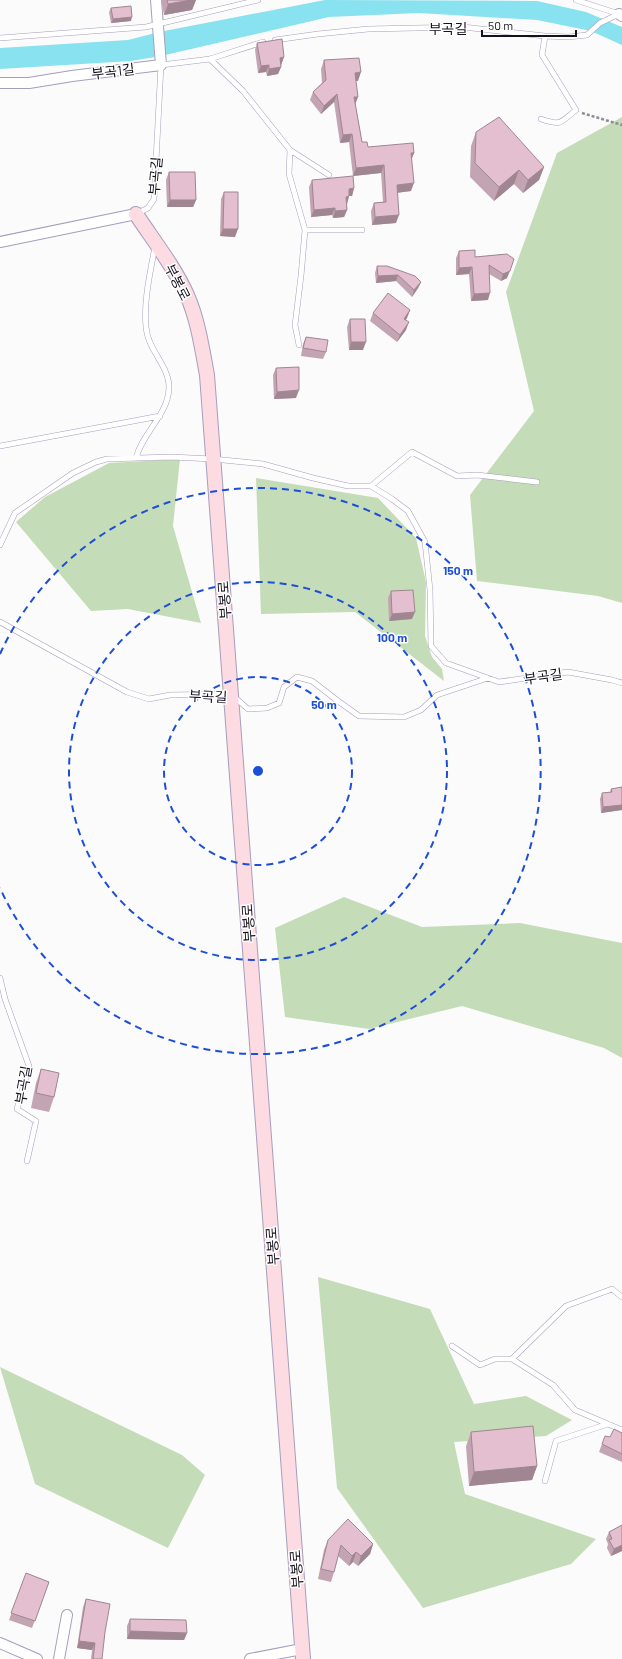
<svg xmlns="http://www.w3.org/2000/svg" width="622" height="1659" font-family="Barlow,'Noto Sans KR',sans-serif">
	<style>
		.green { fill: #c5dcb8 }
		.water { fill: #89e2f0 }
		.lines { fill: none; stroke-linecap: round; stroke-linejoin: round }
		.lane-casing { stroke: #a79dbd; stroke-width: 6 }
		.street-casing { stroke: #a79dbd; stroke-width: 12 }
		.secondary-casing { stroke: #a79dbd; stroke-width: 16 }
		.path { stroke: #8e8c91; stroke-width: 2.5; stroke-dasharray: 3 2; stroke-linecap: butt }
		.lane { stroke: #fff; stroke-width: 5 }
		.street { stroke: #fff; stroke-width: 10 }
		.secondary { stroke: #fcdce2; stroke-width: 14 }
		.wall { fill: #c3a4b2 }
		.shaded-wall { fill: #9f8691 }
		.building { fill: #e3bfcf; stroke: #9f8691 }
		.ring { fill: none; stroke: #1d4ed8; stroke-width: 2; stroke-dasharray: 7 5 }
		.labels { text-anchor: middle; dominant-baseline: central; stroke-width: 3; stroke-linejoin: round; paint-order: stroke }
		.street-label { font-size: 14px; fill: #16121d; stroke: #fff }
		.centre { fill: #1d4ed8; stroke: #fff; stroke-width: 2 }
		.ring-label { font-size: 12px; text-anchor: middle; font-weight: bold; fill: #1d4ed8; stroke: #fff; stroke-width: 3; stroke-linejoin: round; paint-order: stroke }
	</style>
	<rect width="100%" height="100%" fill="#fbfbfb"/>
	<!-- green -->
	<path class="green" d="M 622,117 L 622,603 L 598,596 L 477,581 L 470,495 L 534,411 L 506,292 L 557,153 Z
		M 180,459 L 173,526 L 201,623 L 128,609 L 91,611 L 16,522 L 45,497 L 109,463 Z
		M 256,478 L 378,498 L 416,538 L 426,582 L 425,636 L 432,657 L 442,669 L 444,681 L 355,612 L 261,614 Z
		M 344,897 L 422,927 L 520,923 L 622,943 L 622,1058 L 604,1048 L 462,1006 L 369,1029 L 285,1017 L 275,928 Z
		M 318,1277 L 430,1309 L 474,1404 L 526,1396 L 572,1420 L 546,1436 L 454,1442 L 465,1494 L 596,1539 L 571,1564 L 423,1608 L 337,1488 Z
		M 0,1367 L 182,1455 L 205,1475 L 168,1548 L 35,1484 Z"/>
	<!-- water -->
	<path class="water" d="M 325,0 L 537,1 L 586,12 L 622,27 L 622,45 L 591,31 L 537,20 L 419,13 L 329,17 L 161,56 L 131,61 L 0,69 L 0,48 L 128,40 L 159,32 Z"/>
	<g class="lines">
		<defs>
			<path id="lane" d="M 576,0 L 619,14
				M 0,38 L 146,27 L 258,0
				M 275,40 L 318,34 L 368,29 L 463,27 L 545,36 L 568,37 L 587,35 L 600,23 L 619,14
				M 210,59 L 243,91 L 290,150 L 329,175
				M 541,119 C 561,126 560,123 576,110 L 542,55 L 545,36
				M 290,150 L 289,174 L 305,230 L 301,276 L 295,325 L 299,345
				M 136,214 L 148,208 L 154,199 L 161,65 L 210,59 L 263,42
				M 305,230 L 362,230
				M 0,446 L 160,416
				M 136,458 C 142,433 169,414 169,387 C 169,369 153,354 148,337 C 141,313 150,272 155,247
				M 371,486 L 412,452 L 457,476 L 477,475 L 537,482
				M 0,545 L 15,513 L 73,473 L 96,462 L 107,459 L 171,457 L 213,459 L 263,464 L 313,478 L 348,486 L 371,486 L 392,499 L 408,511 L 425,542 L 430,590 L 431,646 L 446,663 L 499,682 L 568,672 L 612,680 L 622,683
				M 0,622 L 127,692 L 149,699 L 170,695 L 231,694 L 248,709 L 267,708 L 279,703 L 284,687 L 297,677 L 312,681 L 338,701 L 359,716 L 404,717 L 421,710 L 437,695 L 488,678
				M 0,978 L 5,999 L 29,1066 L 17,1109 L 36,1121 L 27,1161
				M 622,1297 L 612,1289 L 566,1306 L 512,1359 L 553,1385 L 575,1410 L 622,1430
				M 452,1346 L 480,1365 L 495,1359 L 512,1359
				M 545,1481 L 556,1441 L 608,1424"/>
			<path id="street" d="M 619,14 L 622,16
				M 0,83 L 29,83 L 72,76 L 161,65 L 156,0
				M 0,242 L 136,214
				M 0,1643 L 37,1659
				M 59,1659 L 67,1615
				M 250,1659 L 302,1649"/>
			<path id="secondary" d="M 136,214 C 153,240 174,266 187,295 C 198,320 202,348 207,375 L 303,1659"/>
		</defs>
		<!-- lane casing -->
		<use href="#lane" class="lane-casing"/>
		<!-- street casing -->
		<use href="#street" class="street-casing"/>
		<!-- secondary casing -->
		<use href="#secondary" class="secondary-casing"/>
		<!-- path -->
		<path class="path" d="M 582,113 L 622,125"/>
		<!-- lane -->
		<use href="#lane" class="lane"/>
		<!-- street -->
		<use href="#street" class="street"/>
		<!-- secondary -->
		<use href="#secondary" class="secondary"/>
	</g>
	<!-- wall -->
	<path class="wall" d="M 161,0 L 196,0 L 192,10 L 164,15 Z
		M 111,8 L 131,21 L 111,23 L 109,12 Z
		M 257,43 L 284,57 L 281,65 L 281,67 L 278,74 L 267,76 L 266,72 L 258,73 L 255,50 Z
		M 324,60 L 358,81 L 356,81 L 355,104 L 362,142 L 368,147 L 414,153 L 411,159 L 411,191 L 397,193 L 396,223 L 372,225 L 371,211 L 374,203 L 383,202 L 381,173 L 353,176 L 349,142 L 340,143 L 334,102 L 321,114 L 310,100 L 313,92 L 322,83 L 321,69 Z
		M 476,132 L 544,167 L 539,180 L 523,193 L 514,184 L 494,201 L 470,177 L 471,146 Z
		M 169,172 L 196,200 L 193,207 L 167,207 L 166,180 Z
		M 312,180 L 354,188 L 352,196 L 349,196 L 347,204 L 347,210 L 344,217 L 333,218 L 332,215 L 311,217 L 309,187 Z
		M 224,192 L 235,237 L 220,236 L 221,199 Z
		M 459,251 L 475,257 L 507,254 L 507,278 L 501,281 L 489,274 L 488,300 L 471,301 L 469,274 L 456,275 L 456,258 Z
		M 377,266 L 421,282 L 418,288 L 412,297 L 396,281 L 376,283 L 375,273 Z
		M 410,310 L 406,320 L 406,330 L 397,342 L 370,321 L 373,313 Z
		M 350,319 L 363,350 L 349,350 L 347,327 Z
		M 306,337 L 326,352 L 323,359 L 301,356 L 303,344 Z
		M 276,368 L 296,398 L 274,399 L 273,375 Z
		M 391,591 L 412,619 L 389,621 L 388,598 Z
		M 622,787 L 622,810 L 601,813 L 600,799 L 602,793 L 610,792 L 611,789 Z
		M 41,1069 L 54,1097 L 49,1112 L 31,1108 L 36,1083 Z
		M 471,1432 L 537,1466 L 532,1480 L 469,1486 L 466,1446 Z
		M 622,1433 L 622,1462 L 599,1452 L 602,1444 L 610,1437 Z
		M 622,1525 L 622,1551 L 611,1556 L 607,1548 L 608,1544 L 606,1539 L 609,1532 Z
		M 328,1540 L 373,1544 L 370,1554 L 358,1566 L 353,1562 L 349,1566 L 338,1556 L 334,1572 L 331,1582 L 318,1579 L 324,1550 Z
		M 26,1573 L 49,1582 L 32,1628 L 9,1620 Z
		M 86,1599 L 102,1659 L 91,1659 L 92,1650 L 77,1648 L 83,1607 Z
		M 130,1619 L 187,1633 L 184,1640 L 127,1639 L 127,1626 Z"/>
	<!-- shaded-wall -->
	<path class="shaded-wall" d="M 191,0 L 196,0 L 192,10 L 164,15 L 168,4 Z
		M 132,17 L 131,21 L 111,23 L 113,19 Z
		M 284,57 L 281,65 L 277,65 L 280,58 Z
		M 269,65 L 266,72 L 258,73 L 261,66 Z
		M 281,67 L 278,74 L 267,76 L 269,69 Z
		M 361,72 L 358,81 L 352,81 L 355,73 Z
		M 337,94 L 334,102 L 321,114 L 324,106 Z
		M 354,97 L 358,97 L 355,105 Z
		M 352,134 L 349,142 L 340,143 L 343,135 Z
		M 411,153 L 414,153 L 411,161 Z
		M 384,165 L 381,173 L 353,176 L 356,168 Z
		M 544,167 L 539,180 L 523,193 L 528,180 Z
		M 519,170 L 514,184 L 494,201 L 499,187 Z
		M 414,183 L 411,191 L 394,193 L 397,185 Z
		M 354,188 L 352,196 L 346,196 L 349,189 Z
		M 349,196 L 347,204 L 346,197 Z
		M 170,200 L 196,200 L 193,207 L 167,207 Z
		M 335,208 L 332,215 L 311,217 L 314,210 Z
		M 347,210 L 344,217 L 333,218 L 335,211 Z
		M 399,215 L 396,223 L 372,225 L 375,217 Z
		M 223,229 L 238,229 L 235,237 L 220,236 Z
		M 472,267 L 469,274 L 456,275 L 459,268 Z
		M 510,271 L 507,278 L 501,281 L 503,274 Z
		M 398,275 L 396,281 L 376,283 L 378,276 Z
		M 421,282 L 418,288 L 412,297 L 414,290 Z
		M 490,293 L 488,300 L 471,301 L 474,294 Z
		M 410,310 L 407,318 L 402,326 L 404,319 Z
		M 409,322 L 406,330 L 397,342 L 400,335 Z
		M 351,342 L 366,342 L 363,350 L 349,350 Z
		M 299,390 L 296,398 L 274,399 L 277,392 Z
		M 415,612 L 412,619 L 389,621 L 392,614 Z
		M 622,805 L 622,810 L 601,813 L 603,807 Z
		M 537,1466 L 532,1480 L 469,1486 L 474,1472 Z
		M 373,1544 L 370,1554 L 358,1566 L 361,1556 Z
		M 622,1545 L 622,1551 L 611,1556 L 614,1549 Z
		M 356,1552 L 353,1562 L 349,1566 L 352,1556 Z
		M 130,1631 L 187,1633 L 184,1640 L 127,1639 Z
		M 79,1641 L 95,1643 L 92,1650 L 77,1648 Z"/>
	<!-- building -->
	<path class="building" d="M 167,0 L 191,0 L 168,4 Z
		M 131,6 L 132,17 L 113,19 L 111,8 Z
		M 282,39 L 284,57 L 280,58 L 281,67 L 269,69 L 269,65 L 261,66 L 257,43 Z
		M 359,58 L 361,72 L 355,73 L 358,97 L 354,97 L 362,142 L 367,142 L 368,147 L 413,143 L 414,153 L 411,153 L 414,183 L 397,185 L 399,215 L 375,217 L 374,203 L 386,202 L 384,165 L 356,168 L 352,134 L 343,135 L 337,94 L 324,106 L 313,92 L 326,80 L 324,60 Z
		M 499,117 L 544,167 L 528,180 L 519,170 L 499,187 L 475,163 L 476,132 Z
		M 169,172 L 195,172 L 196,200 L 170,200 Z
		M 353,176 L 354,188 L 349,189 L 349,196 L 346,197 L 347,210 L 335,211 L 335,208 L 314,210 L 312,180 Z
		M 224,192 L 238,192 L 238,229 L 223,229 Z
		M 475,250 L 475,257 L 507,254 L 514,259 L 510,271 L 503,274 L 489,265 L 490,293 L 474,294 L 472,267 L 459,268 L 459,251 Z
		M 377,266 L 387,266 L 415,276 L 421,282 L 414,290 L 398,275 L 378,276 Z
		M 388,293 L 410,310 L 404,319 L 409,322 L 400,335 L 373,313 Z
		M 350,319 L 365,319 L 366,342 L 351,342 Z
		M 306,337 L 328,340 L 326,352 L 303,348 Z
		M 299,367 L 299,390 L 277,392 L 276,368 Z
		M 413,590 L 415,612 L 392,614 L 391,591 Z
		M 622,787 L 622,805 L 603,807 L 602,793 L 612,792 L 611,789 Z
		M 41,1069 L 59,1073 L 54,1097 L 36,1093 Z
		M 533,1426 L 537,1466 L 474,1472 L 471,1432 Z
		M 614,1429 L 622,1433 L 622,1454 L 602,1444 L 605,1436 L 610,1437 Z
		M 348,1519 L 373,1544 L 361,1556 L 356,1552 L 352,1556 L 341,1545 L 334,1572 L 321,1569 L 328,1540 Z
		M 622,1525 L 622,1545 L 614,1549 L 609,1540 L 612,1539 L 609,1532 Z
		M 26,1573 L 49,1582 L 35,1621 L 11,1613 Z
		M 86,1599 L 110,1604 L 105,1632 L 102,1659 L 93,1659 L 95,1643 L 79,1641 Z
		M 130,1619 L 186,1620 L 187,1633 L 130,1631 Z"/>
	<!-- distance rings -->
	<g class="ring">
		<circle cx="258" cy="771" r="94"/>
		<circle cx="258" cy="771" r="189"/>
		<path d="M0 654A283 283 0 1 1 0 888"/>
	</g>
	<g class="labels">
		<!-- street labels -->
		<g class="street-label">
			<text x="448" y="28">부곡길</text>
			<text transform="translate(113 71) rotate(-7)">부곡1길</text>
			<text transform="translate(155 176) rotate(-85)">부곡길</text>
			<text transform="translate(178 282) rotate(63)">부봉로</text>
			<text transform="translate(224 600) rotate(-94)">부봉로</text>
			<text transform="translate(543 676) rotate(-8)">부곡길</text>
			<text transform="translate(208 696) rotate(3)">부곡길</text>
			<text transform="translate(248 923) rotate(-94)">부봉로</text>
			<text transform="translate(23 1085) rotate(-80)">부곡길</text>
			<text transform="translate(272 1246) rotate(-94)">부봉로</text>
			<text transform="translate(296 1569) rotate(-94)">부봉로</text>
		</g>
	</g>
	<circle cx="258" cy="771" r="6" class="centre"/>
	<g class="ring-label">
		<text x="458" y="575">150 m</text>
		<text x="392" y="642">100 m</text>
		<text x="324" y="709">50 m</text>
	</g>
	<!-- scale -->
	<path d="M482 30v6h94v-6" fill="none" stroke="#16121d" stroke-width="2"/>
	<text x="488" y="30" font-size="12" fill="#16121d" stroke="#ffffff" stroke-width="3" paint-order="stroke">50 m</text>
</svg>
